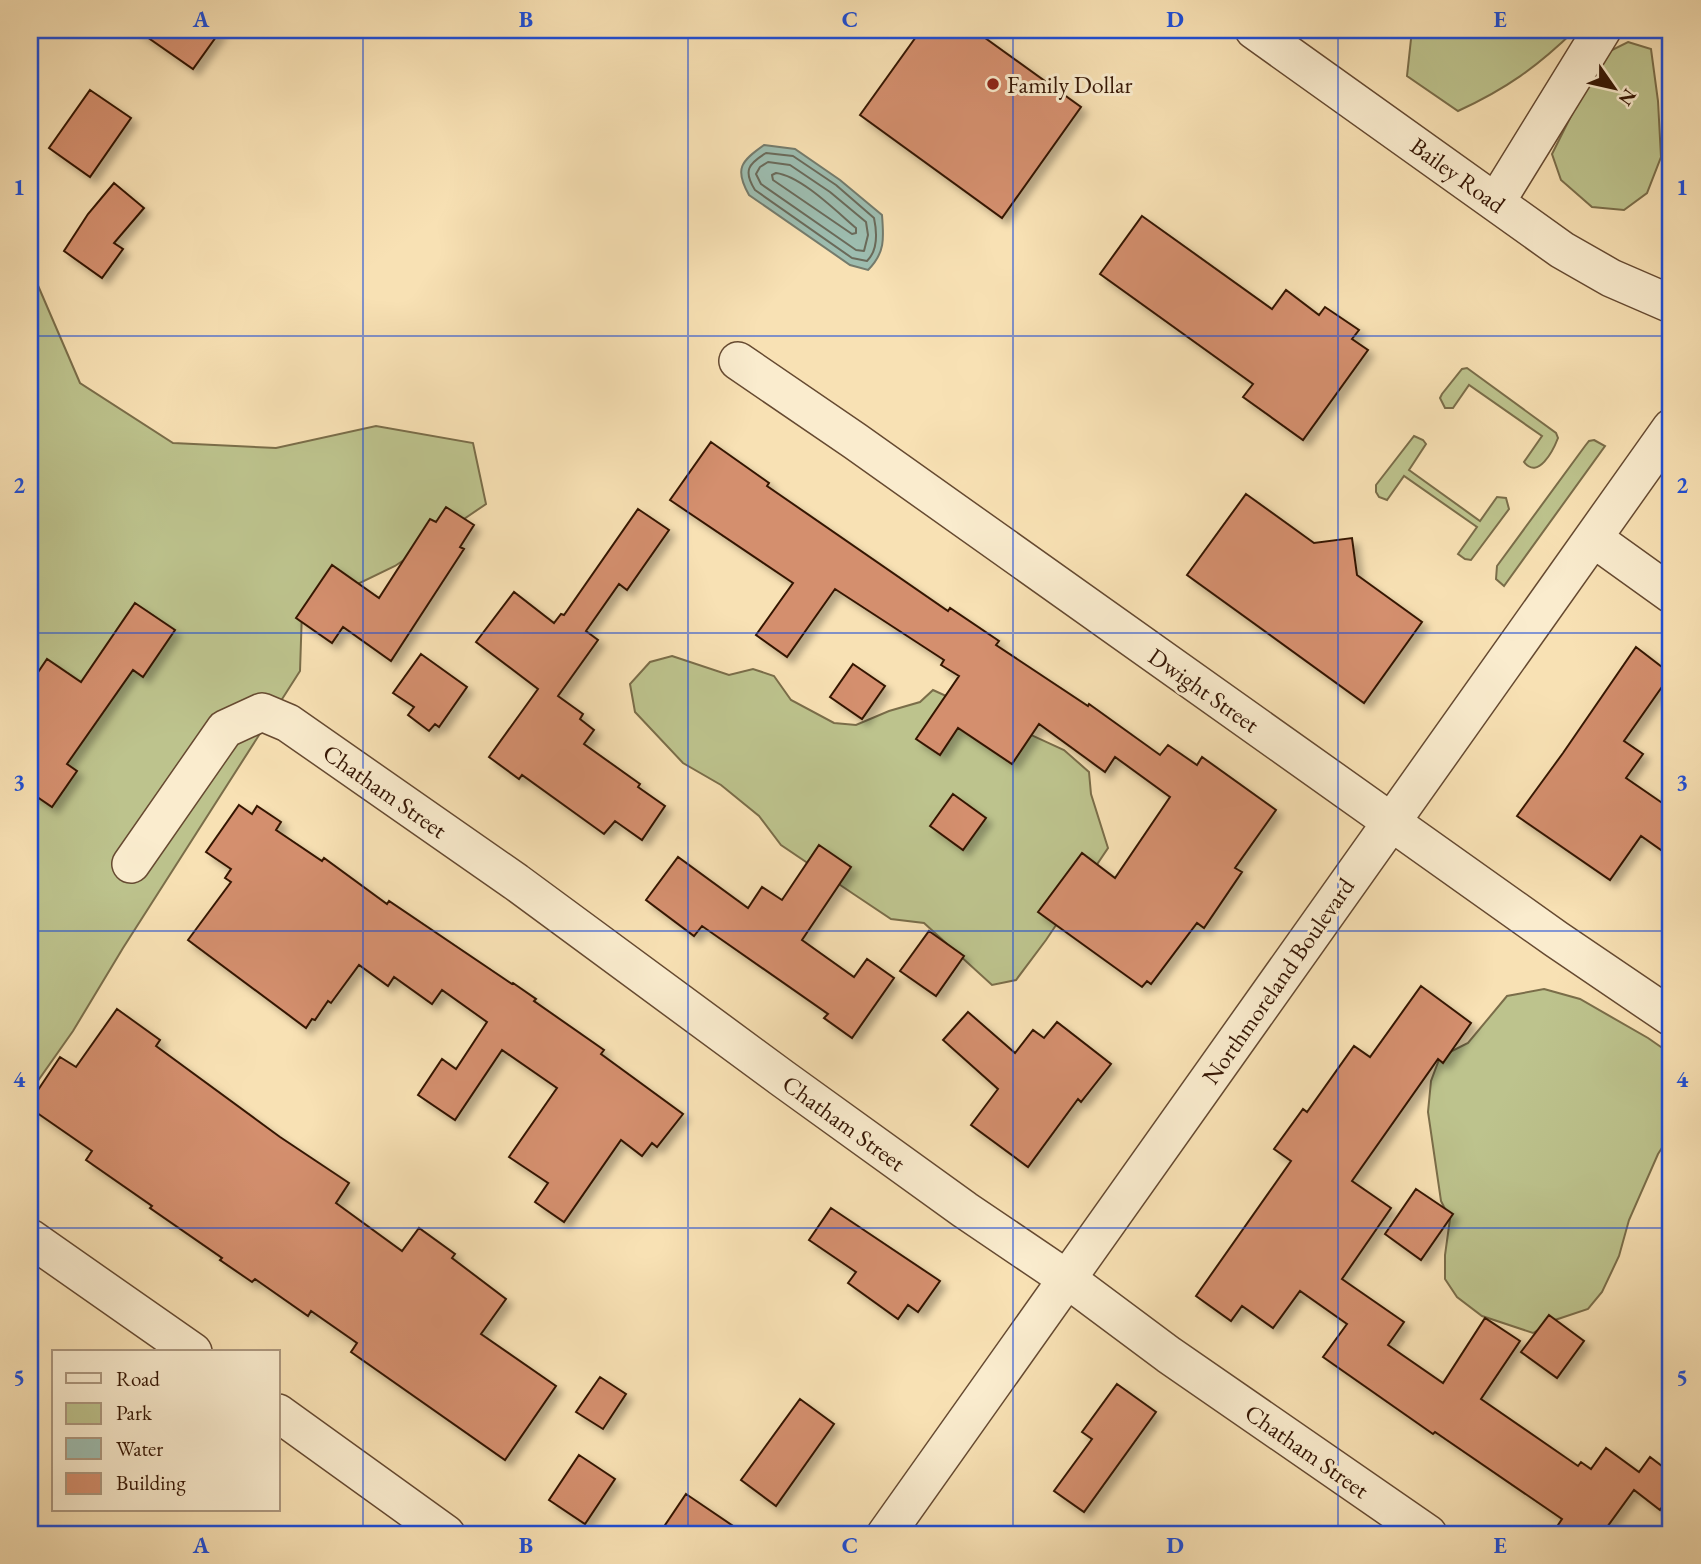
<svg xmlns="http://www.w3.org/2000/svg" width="1701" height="1564" font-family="'EB Garamond',serif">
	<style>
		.green { fill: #bdc38d; stroke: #7a6d49; stroke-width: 2 }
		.water { fill: #9dbdb0; stroke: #747b6c; stroke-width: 2 }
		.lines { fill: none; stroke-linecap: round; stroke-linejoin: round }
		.shore { stroke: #6a6a5a; stroke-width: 2 }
		.building { fill: #d48f6e; stroke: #361705; stroke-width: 2; filter: url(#shadow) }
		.minor-casing { stroke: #664a31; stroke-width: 40 }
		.minor { stroke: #faecce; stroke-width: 37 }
		.grid { fill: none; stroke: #1d4ed8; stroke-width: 2; stroke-opacity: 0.55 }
		.poi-dot { fill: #8f2418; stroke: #faecce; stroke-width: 2.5 }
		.labels { text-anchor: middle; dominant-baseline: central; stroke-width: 6; stroke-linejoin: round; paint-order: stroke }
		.poi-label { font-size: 24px; fill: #361705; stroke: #faecce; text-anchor: start }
		.street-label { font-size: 24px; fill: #361705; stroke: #faecce }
		.neatline { fill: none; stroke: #1d4ed8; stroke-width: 2.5 }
		.grid-label { font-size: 23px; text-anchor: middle; font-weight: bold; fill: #1d4ed8 }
	</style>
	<defs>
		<filter id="shadow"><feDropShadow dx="6" dy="6" stdDeviation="3.5" flood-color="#0004"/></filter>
	</defs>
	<rect width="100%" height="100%" fill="#f8e1b4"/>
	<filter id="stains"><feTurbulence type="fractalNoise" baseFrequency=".00286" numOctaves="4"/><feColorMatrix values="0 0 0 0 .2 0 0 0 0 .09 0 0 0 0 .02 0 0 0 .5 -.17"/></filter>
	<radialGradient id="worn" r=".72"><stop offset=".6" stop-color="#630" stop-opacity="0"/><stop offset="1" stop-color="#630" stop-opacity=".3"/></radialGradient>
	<!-- green -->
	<path class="green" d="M 1412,30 L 1575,30 C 1537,67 1506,89 1458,111 L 1407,76 Z
		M 1628,42 L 1651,49 L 1658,101 L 1661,157 L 1647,193 L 1624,210 L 1592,207 L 1561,180 L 1552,154 L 1582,94 L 1610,51 Z
		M 30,267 L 80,383 L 173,443 L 276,448 L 376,426 L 473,443 L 486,504 L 395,566 L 302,611 L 300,671 L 123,948 L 73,1031 L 30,1092 Z
		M 1467,368 L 1556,433 L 1558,438 C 1553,451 1538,480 1524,462 L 1542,436 L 1469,385 L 1453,408 L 1445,408 L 1440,398 L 1442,394 L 1462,369 Z
		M 1414,436 L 1423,440 L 1426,444 L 1409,470 L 1480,521 L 1497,497 L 1506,498 L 1509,509 L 1471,560 L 1465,559 L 1458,554 L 1477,527 L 1404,476 L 1387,500 L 1379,497 L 1376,492 L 1376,485 Z
		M 1594,440 L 1605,446 L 1504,586 L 1496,579 L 1497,566 L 1585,446 L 1589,441 Z
		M 672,656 L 729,675 L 753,669 L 774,676 L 791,700 L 834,723 L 856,725 L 889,711 L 920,702 L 933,690 L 1064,750 L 1089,772 L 1091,794 L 1108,848 L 1046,940 L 1016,980 L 992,985 L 924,923 L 891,919 L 855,895 L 781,845 L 759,816 L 721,785 L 683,763 L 635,712 L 630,684 L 650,662 Z
		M 1544,989 L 1580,999 L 1648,1038 L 1671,1054 L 1671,1134 L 1658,1154 L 1629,1220 L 1619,1256 L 1602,1292 L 1588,1309 L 1555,1320 L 1533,1333 L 1482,1316 L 1457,1297 L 1445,1279 L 1445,1255 L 1450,1219 L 1441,1201 L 1428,1112 L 1431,1081 L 1440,1057 L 1468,1043 L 1507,996 Z"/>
	<!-- water -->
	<path class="water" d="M 764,145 L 795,149 L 840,180 L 882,215 C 884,239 885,253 868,270 L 850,265 L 749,195 C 734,169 741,161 764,145 Z"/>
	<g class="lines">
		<!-- shore -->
		<path class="shore" d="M 766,153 L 793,156 L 836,185 L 874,218 C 877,232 878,250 867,261 L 852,258 L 755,190 C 743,171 748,164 766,153 Z
			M 768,162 L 790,165 L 830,192 L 866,222 L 868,235 L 864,251 L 856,250 L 761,184 L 756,174 L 760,167 Z
			M 776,173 C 801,176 836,211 856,228 L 856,233 L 852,234 L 773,180 L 772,175 Z"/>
	</g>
	<!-- building -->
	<path class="building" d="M 137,30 L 221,30 L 193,69 Z
		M 921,30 L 974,30 L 1081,107 L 1002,218 L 860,115 Z
		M 90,90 L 131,118 L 90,177 L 49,148 Z
		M 114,183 L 144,208 L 114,243 L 123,249 L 102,278 L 64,251 L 88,214 Z
		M 1142,216 L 1272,309 L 1286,290 L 1319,315 L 1325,307 L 1359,330 L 1352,339 L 1368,350 L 1303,440 L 1243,397 L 1253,384 L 1100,274 Z
		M 711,442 L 769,483 L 767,486 L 948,611 L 950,608 L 999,641 L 996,645 L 1088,706 L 1089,704 L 1160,755 L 1168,745 L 1197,765 L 1202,757 L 1276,810 L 1235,868 L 1242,872 L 1204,928 L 1197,923 L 1151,984 L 1147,981 L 1142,987 L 1038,912 L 1082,853 L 1115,878 L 1170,797 L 1115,757 L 1105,772 L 1039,724 L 1012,764 L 958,728 L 940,755 L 916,739 L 959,676 L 941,665 L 944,660 L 835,589 L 787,657 L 756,635 L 793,583 L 670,500 Z
		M 1246,494 L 1314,543 L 1352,538 L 1357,575 L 1422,622 L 1364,703 L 1187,575 Z
		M 446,507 L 474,525 L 460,547 L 464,549 L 391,661 L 343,627 L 332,643 L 296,618 L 332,565 L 379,598 L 430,519 L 436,522 Z
		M 638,509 L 669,530 L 627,590 L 619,584 L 586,631 L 598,640 L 558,696 L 583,714 L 580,719 L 594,730 L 584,744 L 640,784 L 638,787 L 665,806 L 642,840 L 615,821 L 604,834 L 522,775 L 519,779 L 489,757 L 538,689 L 476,642 L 514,592 L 554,623 L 561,614 L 564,615 Z
		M 135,603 L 175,630 L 143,677 L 133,670 L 67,764 L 77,771 L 52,807 L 30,792 L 30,684 L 47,659 L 81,682 Z
		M 1636,647 L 1671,674 L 1624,741 L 1643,754 L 1626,778 L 1671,809 L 1671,857 L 1641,836 L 1610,880 L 1517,816 L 1563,753 Z
		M 421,654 L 467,687 L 439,727 L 435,724 L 429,731 L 408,715 L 414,707 L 393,693 Z
		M 853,664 L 885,686 L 862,719 L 830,697 Z
		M 953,794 L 986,818 L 963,850 L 930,826 Z
		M 239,805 L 252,814 L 257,806 L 281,822 L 276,830 L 322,861 L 324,858 L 387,904 L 389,901 L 512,984 L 513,983 L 536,999 L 534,1001 L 604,1050 L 601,1054 L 683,1114 L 657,1147 L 652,1143 L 642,1156 L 621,1140 L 564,1222 L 535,1202 L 548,1183 L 509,1157 L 557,1088 L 502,1050 L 455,1120 L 418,1095 L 442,1059 L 456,1069 L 487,1022 L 442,990 L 432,1004 L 394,977 L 388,986 L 359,965 L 331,1003 L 328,1001 L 315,1020 L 312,1019 L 306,1028 L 188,940 L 231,882 L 225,878 L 231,869 L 206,852 Z
		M 819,845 L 851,867 L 802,940 L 854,977 L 867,959 L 894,978 L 852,1038 L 824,1018 L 828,1014 L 702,926 L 694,936 L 646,900 L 678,857 L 748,908 L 762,887 L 782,900 Z
		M 929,931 L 964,956 L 936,996 L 900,971 Z
		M 1421,986 L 1471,1023 L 1443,1063 L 1438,1059 L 1352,1181 L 1391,1208 L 1342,1279 L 1404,1322 L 1388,1345 L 1443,1383 L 1485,1318 L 1520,1341 L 1481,1399 L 1578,1466 L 1581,1462 L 1591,1469 L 1606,1448 L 1639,1472 L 1650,1457 L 1671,1473 L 1671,1494 L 1660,1510 L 1634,1490 L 1602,1534 L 1552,1534 L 1562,1519 L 1435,1432 L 1433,1434 L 1323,1357 L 1347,1324 L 1300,1291 L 1273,1328 L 1242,1306 L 1231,1321 L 1196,1296 L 1291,1161 L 1274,1149 L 1303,1109 L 1307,1112 L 1354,1046 L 1370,1057 Z
		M 117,1009 L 160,1040 L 156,1046 L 280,1137 L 349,1183 L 336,1203 L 402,1251 L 419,1228 L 455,1254 L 452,1258 L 506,1299 L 481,1334 L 556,1386 L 505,1460 L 351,1352 L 357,1343 L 311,1311 L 308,1316 L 255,1279 L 252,1282 L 220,1260 L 222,1258 L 150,1208 L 152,1206 L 86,1160 L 92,1151 L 30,1108 L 30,1102 L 60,1057 L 76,1067 Z
		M 968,1012 L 1015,1053 L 1033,1030 L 1044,1038 L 1057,1022 L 1111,1064 L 1081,1102 L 1078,1099 L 1028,1167 L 971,1125 L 998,1089 L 943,1040 Z
		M 1416,1189 L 1453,1214 L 1421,1260 L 1385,1234 Z
		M 831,1208 L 940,1281 L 918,1312 L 908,1305 L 898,1319 L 848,1283 L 856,1272 L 809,1240 Z
		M 1549,1315 L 1584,1341 L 1557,1378 L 1521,1352 Z
		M 600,1377 L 626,1394 L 603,1429 L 576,1412 Z
		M 1117,1384 L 1156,1412 L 1084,1512 L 1054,1491 L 1092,1439 L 1082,1432 Z
		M 800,1399 L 834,1424 L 776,1506 L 741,1480 Z
		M 579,1455 L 615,1479 L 585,1524 L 549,1500 Z
		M 686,1494 L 745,1534 L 659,1534 Z"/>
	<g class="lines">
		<defs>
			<path id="minor" d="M 1254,30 L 1562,250 L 1611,278 L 1671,304
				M 1496,202 L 1602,30
				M 738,361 L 855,441 L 1556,939 L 1671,1017
				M 1593,538 L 1671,594
				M 131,864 L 225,729 L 262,712 L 288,723 L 516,882 L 782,1078 L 965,1210 L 1067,1279 L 1169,1355 L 1428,1534
				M 30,1238 L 193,1352
				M 278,1413 L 446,1534
				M 886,1534 L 1671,428"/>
		</defs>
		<!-- minor casing -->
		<use href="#minor" class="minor-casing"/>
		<!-- minor -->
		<use href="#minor" class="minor"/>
	</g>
	<!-- grid -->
	<path class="grid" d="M 363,30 L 363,1534M 688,30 L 688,1534M 1013,30 L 1013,1534M 1338,30 L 1338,1534M 30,336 L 1671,336M 30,633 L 1671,633M 30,931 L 1671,931M 30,1228 L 1671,1228"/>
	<!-- markers -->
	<circle class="poi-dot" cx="993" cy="84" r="7"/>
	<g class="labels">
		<!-- poi labels -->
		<g class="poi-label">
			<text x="1007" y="84">Family Dollar</text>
		</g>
		<!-- street labels -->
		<g class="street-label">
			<text transform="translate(1458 175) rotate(36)">Bailey Road</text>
			<text transform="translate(1204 690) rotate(35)">Dwight Street</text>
			<text transform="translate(385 791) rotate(35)">Chatham Street</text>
			<text transform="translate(1278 981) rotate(-55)">Northmoreland Boulevard</text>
			<text transform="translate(844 1123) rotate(36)">Chatham Street</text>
			<text transform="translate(1307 1451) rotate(35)">Chatham Street</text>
		</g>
	</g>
	<!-- margin -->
	<rect width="1701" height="1564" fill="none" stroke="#f8e1b4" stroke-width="77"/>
	<!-- legend -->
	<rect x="52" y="1350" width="228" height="161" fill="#faecce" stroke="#ac977e" stroke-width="2"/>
	<rect x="66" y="1373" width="35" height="10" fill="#faecce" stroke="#ac977e" stroke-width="2"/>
	<text x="116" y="1386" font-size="21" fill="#361705">Road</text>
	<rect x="66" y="1403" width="35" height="21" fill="#bdc38d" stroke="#ac977e" stroke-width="2"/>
	<text x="116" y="1420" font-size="21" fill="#361705">Park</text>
	<rect x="66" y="1438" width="35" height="21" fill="#9dbdb0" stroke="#ac977e" stroke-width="2"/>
	<text x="116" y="1456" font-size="21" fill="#361705">Water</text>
	<rect x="66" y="1473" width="35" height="21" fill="#d48f6e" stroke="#ac977e" stroke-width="2"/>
	<text x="116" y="1490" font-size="21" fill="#361705">Building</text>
	<!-- north arrow -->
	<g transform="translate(1614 88) rotate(124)" stroke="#faecce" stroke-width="5" paint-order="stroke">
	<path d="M0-5L12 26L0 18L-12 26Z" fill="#361705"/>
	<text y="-10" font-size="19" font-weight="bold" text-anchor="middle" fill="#361705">N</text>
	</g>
	<rect x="38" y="38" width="1624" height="1488" class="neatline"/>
	<g class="grid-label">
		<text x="201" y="27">A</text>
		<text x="526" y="27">B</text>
		<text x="850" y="27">C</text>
		<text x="1175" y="27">D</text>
		<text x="1500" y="27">E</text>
		<text x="19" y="195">1</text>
		<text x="1682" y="195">1</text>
		<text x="19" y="493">2</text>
		<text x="1682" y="493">2</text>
		<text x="19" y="790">3</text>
		<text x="1682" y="790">3</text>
		<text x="19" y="1087">4</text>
		<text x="1682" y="1087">4</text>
		<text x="19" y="1385">5</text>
		<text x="1682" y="1385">5</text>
		<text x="201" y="1553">A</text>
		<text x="526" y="1553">B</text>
		<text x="850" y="1553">C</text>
		<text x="1175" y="1553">D</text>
		<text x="1500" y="1553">E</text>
	</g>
	<rect width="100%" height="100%" filter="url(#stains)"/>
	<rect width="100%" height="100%" fill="url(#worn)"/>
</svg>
